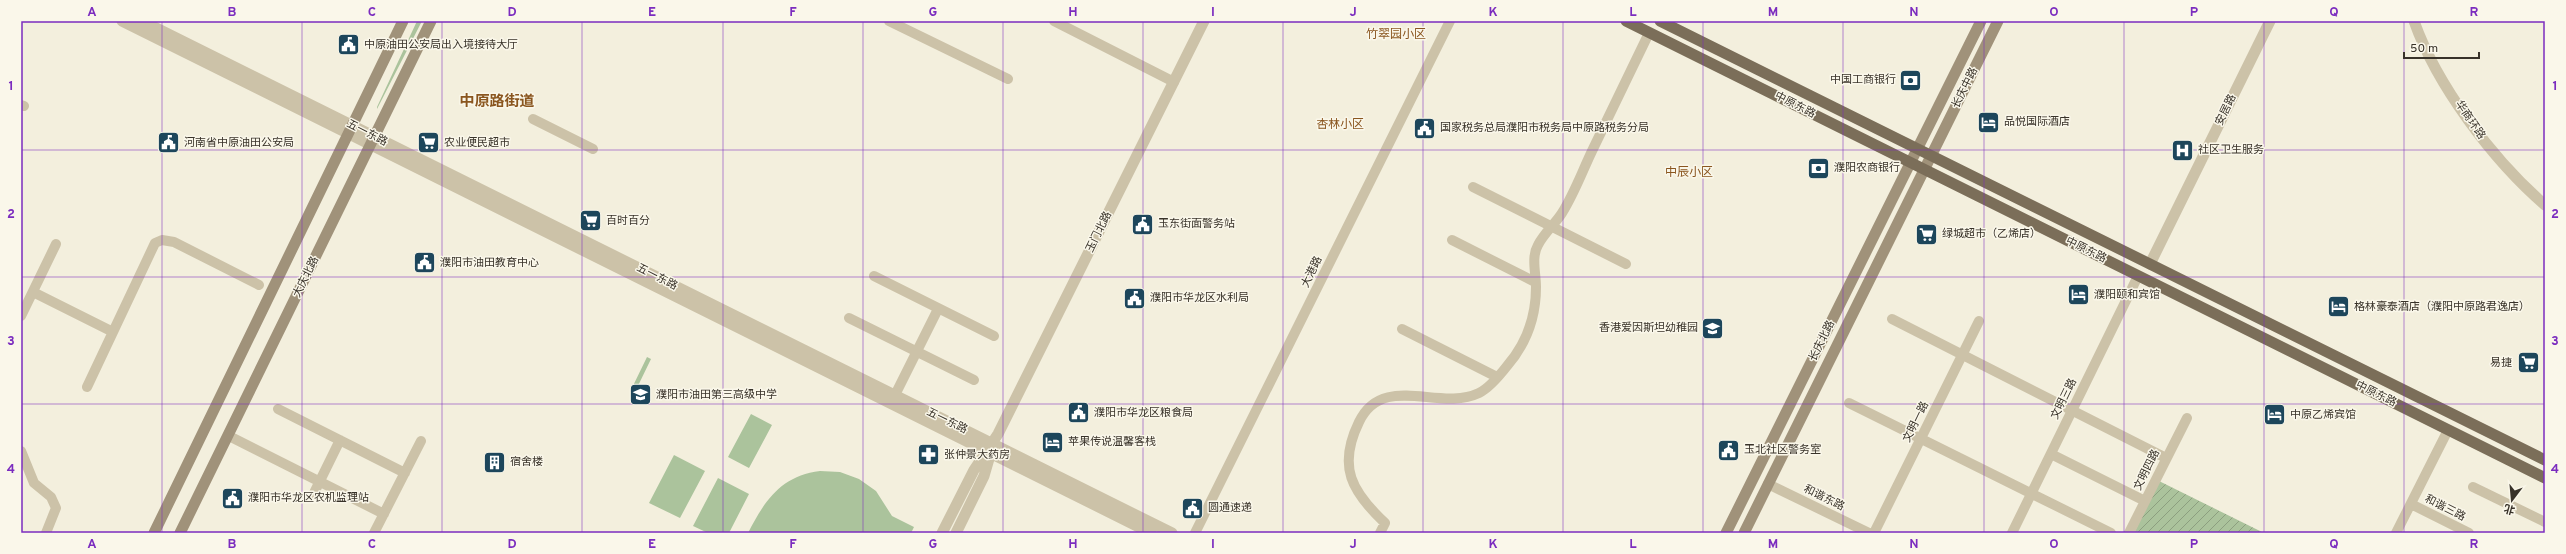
<svg xmlns="http://www.w3.org/2000/svg" width="2566" height="554" font-family="Overpass,'Noto Sans SC',sans-serif">
	<style>
		.grass { fill: #abc39c }
		.garden { fill: url(#garden-furrows) }
		.lines { fill: none; stroke-linecap: round; stroke-linejoin: round }
		.minor { stroke: #ccc2a8; stroke-width: 10 }
		.tertiary { stroke: #ccc2a8; stroke-width: 11 }
		.secondary { stroke: #a0927a; stroke-width: 11 }
		.primary { stroke: #7b6e59; stroke-width: 11 }
		.grid { fill: none; stroke: #7b2cbf; stroke-width: 1; stroke-opacity: 0.55 }
		.labels { text-anchor: middle; dominant-baseline: central; stroke-width: 3; stroke-linejoin: round; paint-order: stroke }
		.poi-label { font-size: 11px; fill: #383229; stroke: #faf7ea; text-anchor: start }
		.street-label { font-size: 11px; fill: #383229; stroke: #faf7ea }
		.neighbourhood-label { font-size: 12px; fill: #8a561f; stroke: #faf7ea }
		.district-label { font-size: 15px; font-weight: bold; fill: #8a561f; stroke: #faf7ea }
		.neatline { fill: none; stroke: #7b2cbf; stroke-width: 1.5 }
		.grid-label { font-size: 13px; text-anchor: middle; font-weight: bold; fill: #7b2cbf }
	</style>
	<defs>
		<pattern id="garden-furrows" width="10" height="10" patternUnits="userSpaceOnUse"><rect width="10" height="10" fill="#abc39c"/><path d="M-1 1l2-2M0 10L10 0M9 11l2-2" fill="none" stroke="#8c9f7f"/></pattern>
	</defs>
	<rect width="100%" height="100%" fill="#f3efdd"/>
	<!-- grass -->
	<path class="grass" d="M 417,21 L 422,21 L 377,109 L 377,107 Z
		M 647,357 L 651,359 L 634,394 L 630,392 Z
		M 751,414 L 772,425 L 749,468 L 728,457 Z
		M 674,455 L 705,471 L 680,518 L 649,503 Z
		M 820,471 L 840,472 L 859,479 L 876,491 L 892,516 L 914,527 L 911,533 L 748,533 C 765,500 781,476 820,471 Z
		M 718,478 L 749,494 L 729,533 L 708,533 L 693,526 Z"/>
	<!-- garden -->
	<path class="garden" d="M 2159,481 L 2264,533 L 2134,533 Z"/>
	<g class="lines">
		<!-- minor -->
		<path class="minor" d="M 889,21 L 1008,79
			M 1054,21 L 1174,82
			M 21,105 L 24,106
			M 533,119 L 593,149
			M 1473,187 L 1626,264
			M 1452,240 L 1535,282
			M 874,276 L 994,336
			M 33,292 L 113,332
			M 21,316 L 56,244
			M 849,318 L 974,380
			M 1892,319 L 2166,458
			M 1402,329 L 1497,377
			M 87,387 L 155,243 L 162,240 L 174,242 L 259,285
			M 895,395 L 938,309
			M 1849,403 L 2111,533
			M 278,409 L 405,473
			M 229,436 L 384,514
			M 21,451 L 34,483 L 51,497 L 56,508 L 46,533
			M 2051,454 L 2145,501
			M 1768,484 L 1869,533
			M 2473,487 L 2545,522
			M 314,493 L 340,440
			M 2411,504 L 2469,533
			M 374,533 L 421,441
			M 1195,533 L 1450,21
			M 1380,533 L 1385,523 C 1352,492 1337,467 1359,422 C 1383,372 1439,412 1479,393 C 1489,388 1500,375 1507,366 C 1526,344 1536,316 1536,287 C 1536,273 1531,257 1538,245 C 1544,233 1555,224 1562,213 C 1574,194 1582,172 1592,151 C 1611,112 1630,72 1649,33
			M 1874,533 L 1979,321
			M 2012,533 L 2138,276
			M 2129,533 L 2187,418
			M 2396,533 L 2448,430"/>
		<!-- tertiary -->
		<path class="tertiary" d="M 122,21 L 1151,533
			M 142,21 L 1172,533
			M 2414,21 C 2437,86 2493,160 2545,205
			M 2150,264 L 2270,21
			M 942,533 L 974,470 L 998,434 L 1204,21
			M 956,533 L 984,476 L 991,452"/>
		<!-- secondary -->
		<path class="secondary" d="M 154,533 L 403,21
			M 180,533 L 431,21
			M 1726,533 L 1981,21
			M 1744,533 L 1998,21"/>
		<!-- primary -->
		<path class="primary" d="M 1626,21 L 2545,478
			M 1660,21 L 2545,460"/>
	</g>
	<!-- grid -->
	<path class="grid" d="M 162,21 L 162,533M 302,21 L 302,533M 442,21 L 442,533M 582,21 L 582,533M 723,21 L 723,533M 863,21 L 863,533M 1003,21 L 1003,533M 1143,21 L 1143,533M 1283,21 L 1283,533M 1423,21 L 1423,533M 1563,21 L 1563,533M 1703,21 L 1703,533M 1843,21 L 1843,533M 1984,21 L 1984,533M 2124,21 L 2124,533M 2264,21 L 2264,533M 2404,21 L 2404,533M 21,150 L 2545,150M 21,277 L 2545,277M 21,404 L 2545,404"/>
	<!-- icons -->
	<defs>
		<symbol id="civic-square" viewBox="-11 -11 22 22"><rect x="-9" y="-9" width="18" height="18" rx="4" fill="#1d465b" stroke="#faf7ea"/><path d="M-.6-6.5H3V-4.5H.6V-3L4-1V1h2V6H-6V1h2V-1L-.6-3ZM-1.2 2.5V6h2.4V2.5Z" fill="#fff"/></symbol>
		<symbol id="bank-square" viewBox="-11 -11 22 22"><rect x="-9" y="-9" width="18" height="18" rx="4" fill="#1d465b" stroke="#faf7ea"/><path d="M-6-4H6V4H-6ZM0-2.3a2.3 2.3 0 1 0 0 4.6a2.3 2.3 0 1 0 0-4.6Z" fill="#fff"/></symbol>
		<symbol id="hotel-square" viewBox="-11 -11 22 22"><rect x="-9" y="-9" width="18" height="18" rx="4" fill="#1d465b" stroke="#faf7ea"/><path d="M-6-4.5h1.5V1H6V5H4.5V3h-9V5H-6ZM-4 0a1.8 1.8 0 1 1 3.6 0ZM.5 0V-2.5h3Q6-2.5 6 0Z" fill="#fff"/></symbol>
		<symbol id="supermarket-square" viewBox="-11 -11 22 22"><rect x="-9" y="-9" width="18" height="18" rx="4" fill="#1d465b" stroke="#faf7ea"/><path d="M-6-5.5h2.5l.6 2H6L4.5 2H-2.5L-4.4-4H-6ZM-1.5 3.2a1.3 1.3 0 1 0 .1 0ZM3 3.2a1.3 1.3 0 1 0 .1 0Z" fill="#fff"/></symbol>
		<symbol id="hospital-square" viewBox="-11 -11 22 22"><rect x="-9" y="-9" width="18" height="18" rx="4" fill="#1d465b" stroke="#faf7ea"/><path d="M-5-5h3v3.5h4V-5h3V5h-3V1.5h-4V5h-3Z" fill="#fff"/></symbol>
		<symbol id="school-square" viewBox="-11 -11 22 22"><rect x="-9" y="-9" width="18" height="18" rx="4" fill="#1d465b" stroke="#faf7ea"/><path d="M0-5L7-2L0 1L-7-2ZM-4 1L0 2.5L4 1V4Q0 6-4 4Z" fill="#fff"/></symbol>
		<symbol id="pharmacy-square" viewBox="-11 -11 22 22"><rect x="-9" y="-9" width="18" height="18" rx="4" fill="#1d465b" stroke="#faf7ea"/><path d="M-2-6h4v4h4v4h-4v4h-4v-4h-4v-4h4Z" fill="#fff"/></symbol>
		<symbol id="building-square" viewBox="-11 -11 22 22"><rect x="-9" y="-9" width="18" height="18" rx="4" fill="#1d465b" stroke="#faf7ea"/><path d="M-4-6H4V6H1V3H-1V6H-4ZM-2.5-4.3h1.7v1.8h-1.7ZM.8-4.3h1.7v1.8H.8ZM-2.5-1h1.7V.8h-1.7ZM.8-1h1.7V.8H.8Z" fill="#fff"/></symbol>
	</defs>
	<g fill-rule="evenodd">
		<use href="#civic-square" x="336" y="32" width="25" height="25"/>
		<use href="#bank-square" x="1898" y="68" width="25" height="25"/>
		<use href="#hotel-square" x="1976" y="110" width="25" height="25"/>
		<use href="#civic-square" x="1412" y="116" width="25" height="25"/>
		<use href="#civic-square" x="156" y="130" width="25" height="25"/>
		<use href="#supermarket-square" x="416" y="130" width="25" height="25"/>
		<use href="#hospital-square" x="2170" y="138" width="25" height="25"/>
		<use href="#bank-square" x="1806" y="156" width="25" height="25"/>
		<use href="#supermarket-square" x="578" y="208" width="25" height="25"/>
		<use href="#civic-square" x="1130" y="212" width="25" height="25"/>
		<use href="#supermarket-square" x="1914" y="222" width="25" height="25"/>
		<use href="#civic-square" x="412" y="250" width="25" height="25"/>
		<use href="#hotel-square" x="2066" y="282" width="25" height="25"/>
		<use href="#civic-square" x="1122" y="286" width="25" height="25"/>
		<use href="#hotel-square" x="2326" y="294" width="25" height="25"/>
		<use href="#school-square" x="1700" y="316" width="25" height="25"/>
		<use href="#supermarket-square" x="2516" y="350" width="25" height="25"/>
		<use href="#school-square" x="628" y="382" width="25" height="25"/>
		<use href="#civic-square" x="1066" y="400" width="25" height="25"/>
		<use href="#hotel-square" x="2262" y="402" width="25" height="25"/>
		<use href="#hotel-square" x="1040" y="430" width="25" height="25"/>
		<use href="#civic-square" x="1716" y="438" width="25" height="25"/>
		<use href="#pharmacy-square" x="916" y="442" width="25" height="25"/>
		<use href="#building-square" x="482" y="450" width="25" height="25"/>
		<use href="#civic-square" x="220" y="486" width="25" height="25"/>
		<use href="#civic-square" x="1180" y="496" width="25" height="25"/>
	</g>
	<g class="labels">
		<!-- poi labels -->
		<g class="poi-label">
			<text x="364" y="45">中原油田公安局出入境接待大厅</text>
			<text x="1896" y="80" text-anchor="end">中国工商银行</text>
			<text x="2004" y="122">品悦国际酒店</text>
			<text x="1440" y="128">国家税务总局濮阳市税务局中原路税务分局</text>
			<text x="184" y="143">河南省中原油田公安局</text>
			<text x="444" y="143">农业便民超市</text>
			<text x="2198" y="150">社区卫生服务</text>
			<text x="1834" y="168">濮阳农商银行</text>
			<text x="606" y="221">百时百分</text>
			<text x="1158" y="224">玉东街面警务站</text>
			<text x="1942" y="234">绿城超市（乙烯店）</text>
			<text x="440" y="263">濮阳市油田教育中心</text>
			<text x="2094" y="295">濮阳颐和宾馆</text>
			<text x="1150" y="298">濮阳市华龙区水利局</text>
			<text x="2354" y="307">格林豪泰酒店（濮阳中原路君逸店）</text>
			<text x="1698" y="328" text-anchor="end">香港爱因斯坦幼稚园</text>
			<text x="2512" y="363" text-anchor="end">易捷</text>
			<text x="656" y="395">濮阳市油田第三高级中学</text>
			<text x="1094" y="413">濮阳市华龙区粮食局</text>
			<text x="2290" y="415">中原乙烯宾馆</text>
			<text x="1068" y="442">苹果传说温馨客栈</text>
			<text x="1744" y="450">玉北社区警务室</text>
			<text x="944" y="455">张仲景大药房</text>
			<text x="510" y="462">宿舍楼</text>
			<text x="248" y="498">濮阳市华龙区农机监理站</text>
			<text x="1208" y="508">圆通速递</text>
		</g>
		<!-- street labels -->
		<g class="street-label">
			<text transform="translate(1965 88) rotate(-64)">长庆中路</text>
			<text transform="translate(1795 105) rotate(27)">中原东路</text>
			<text transform="translate(2226 110) rotate(-64)">安居路</text>
			<text transform="translate(2470 120) rotate(56)">华商环路</text>
			<text transform="translate(367 133) rotate(27)">五一东路</text>
			<text transform="translate(1099 232) rotate(-64)">玉门北路</text>
			<text transform="translate(2086 250) rotate(26)">中原东路</text>
			<text transform="translate(1312 272) rotate(-64)">大港路</text>
			<text transform="translate(306 277) rotate(-64)">大庆北路</text>
			<text transform="translate(657 277) rotate(27)">五一东路</text>
			<text transform="translate(1822 341) rotate(-64)">长庆北路</text>
			<text transform="translate(2376 394) rotate(26)">中原东路</text>
			<text transform="translate(2064 399) rotate(-64)">文明三路</text>
			<text transform="translate(947 421) rotate(26)">五一东路</text>
			<text transform="translate(1916 422) rotate(-64)">文明一路</text>
			<text transform="translate(2147 470) rotate(-64)">文明四路</text>
			<text transform="translate(1824 498) rotate(26)">和谐东路</text>
			<text transform="translate(2445 508) rotate(27)">和谐三路</text>
		</g>
		<!-- neighbourhood labels -->
		<g class="neighbourhood-label">
			<text x="1396" y="35">竹翠园小区</text>
			<text x="1340" y="125">杏林小区</text>
			<text x="1689" y="173">中辰小区</text>
		</g>
		<!-- district labels -->
		<g class="district-label">
			<text x="497" y="102">中原路街道</text>
		</g>
	</g>
	<!-- border -->
	<rect width="2566" height="554" fill="none" stroke="#faf7ea" stroke-width="44"/>
	<!-- north arrow -->
	<g transform="translate(2512 500) rotate(196)" stroke="#faf7ea" stroke-width="3" paint-order="stroke">
	<path d="M0-3L7 15L0 10L-7 15Z" fill="#383229"/>
	<text y="-6" font-size="11" font-weight="bold" text-anchor="middle" fill="#383229">北</text>
	</g>
	<!-- scale -->
	<path d="M2404 52v6h75v-6" fill="none" stroke="#383229" stroke-width="2"/>
	<text x="2410" y="52" font-size="12" fill="#383229" stroke="#faf7ea" stroke-width="3" paint-order="stroke">50 m</text>
	<rect x="22" y="22" width="2522" height="510" class="neatline"/>
	<g class="grid-label">
		<text x="92" y="16">A</text>
		<text x="232" y="16">B</text>
		<text x="372" y="16">C</text>
		<text x="512" y="16">D</text>
		<text x="652" y="16">E</text>
		<text x="793" y="16">F</text>
		<text x="933" y="16">G</text>
		<text x="1073" y="16">H</text>
		<text x="1213" y="16">I</text>
		<text x="1353" y="16">J</text>
		<text x="1493" y="16">K</text>
		<text x="1633" y="16">L</text>
		<text x="1773" y="16">M</text>
		<text x="1914" y="16">N</text>
		<text x="2054" y="16">O</text>
		<text x="2194" y="16">P</text>
		<text x="2334" y="16">Q</text>
		<text x="2474" y="16">R</text>
		<text x="11" y="90">1</text>
		<text x="2555" y="90">1</text>
		<text x="11" y="218">2</text>
		<text x="2555" y="218">2</text>
		<text x="11" y="345">3</text>
		<text x="2555" y="345">3</text>
		<text x="11" y="473">4</text>
		<text x="2555" y="473">4</text>
		<text x="92" y="548">A</text>
		<text x="232" y="548">B</text>
		<text x="372" y="548">C</text>
		<text x="512" y="548">D</text>
		<text x="652" y="548">E</text>
		<text x="793" y="548">F</text>
		<text x="933" y="548">G</text>
		<text x="1073" y="548">H</text>
		<text x="1213" y="548">I</text>
		<text x="1353" y="548">J</text>
		<text x="1493" y="548">K</text>
		<text x="1633" y="548">L</text>
		<text x="1773" y="548">M</text>
		<text x="1914" y="548">N</text>
		<text x="2054" y="548">O</text>
		<text x="2194" y="548">P</text>
		<text x="2334" y="548">Q</text>
		<text x="2474" y="548">R</text>
	</g>
</svg>
